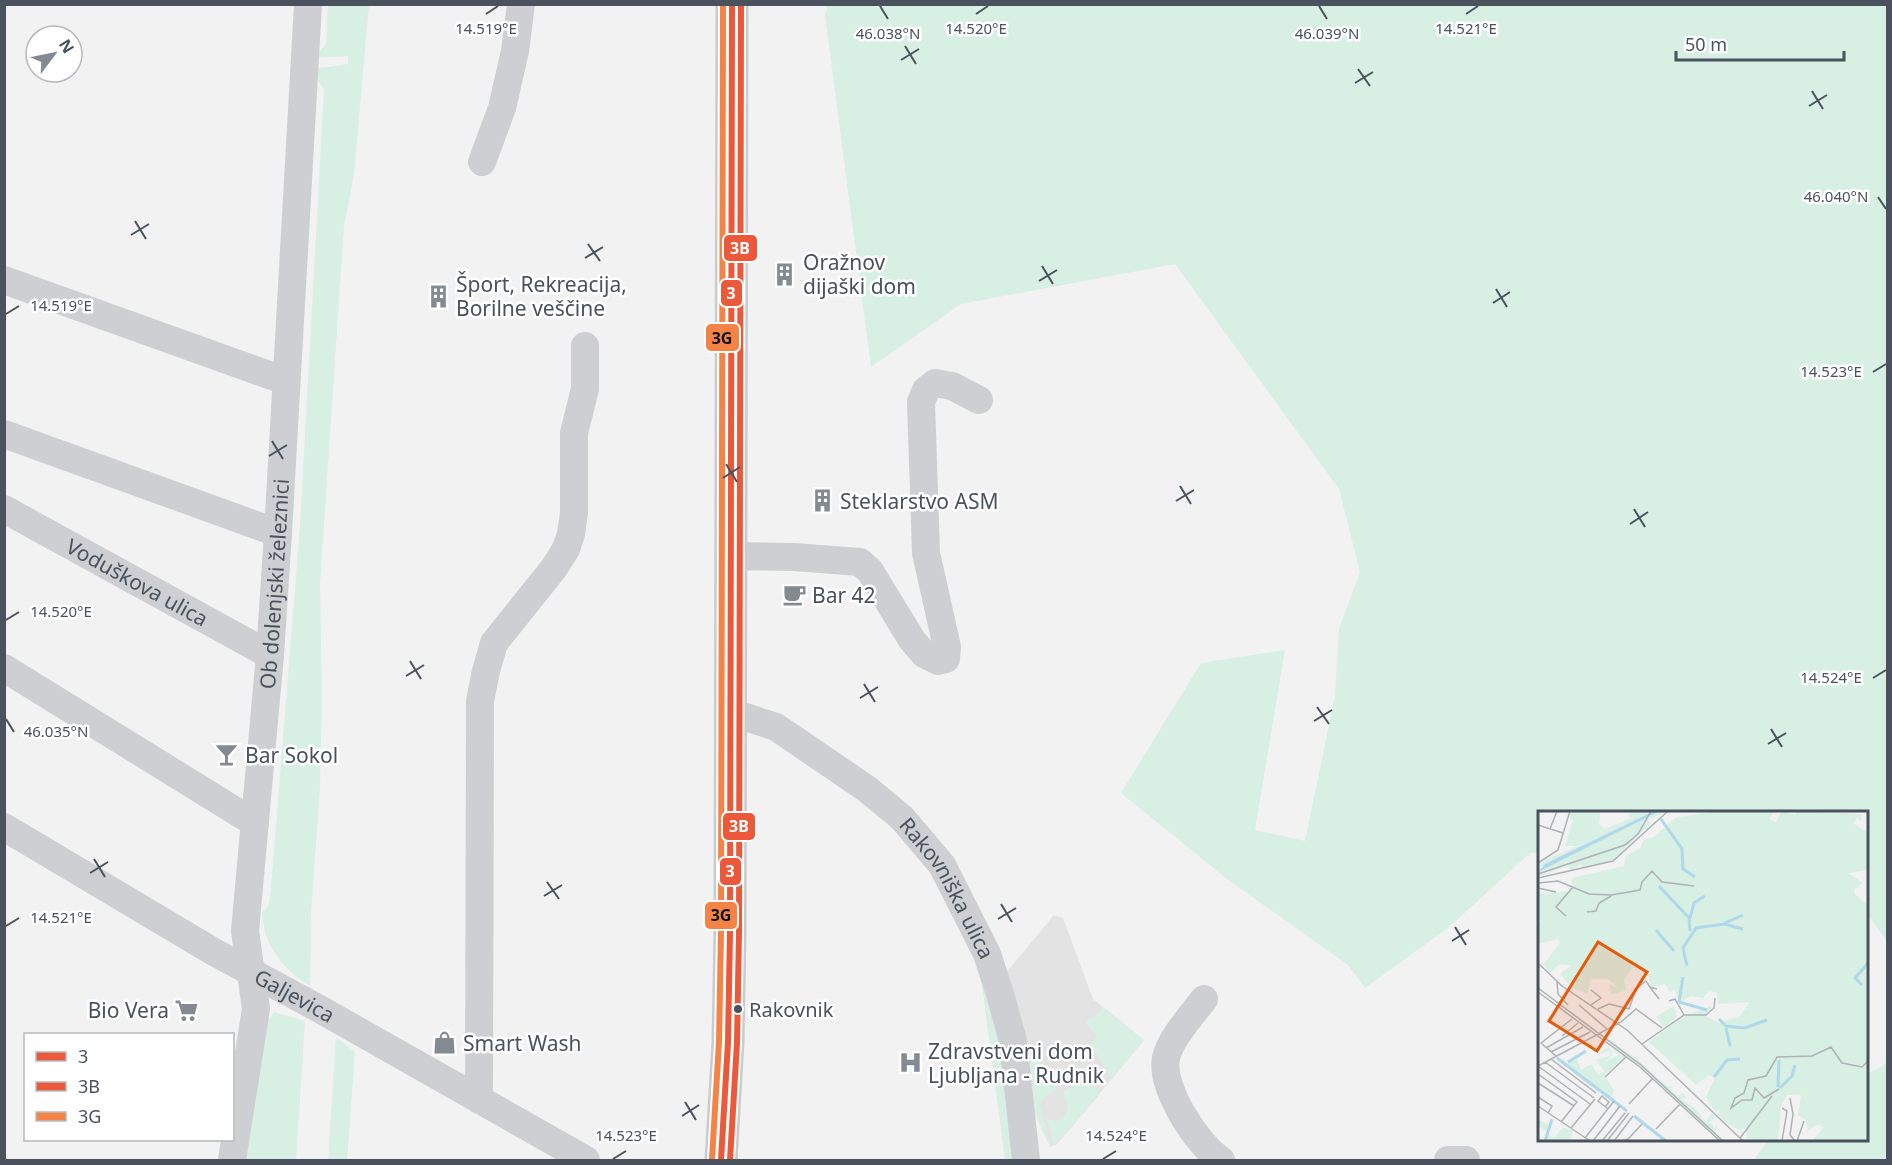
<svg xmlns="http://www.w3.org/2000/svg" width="1892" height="1165" font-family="'Noto Sans',sans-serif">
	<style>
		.education { fill: #e4e3e3 }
		.green { fill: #d8efe3 }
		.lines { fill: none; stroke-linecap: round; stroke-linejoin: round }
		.minor { stroke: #cdcfd2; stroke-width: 28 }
		.major { stroke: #c9cccf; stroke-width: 33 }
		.bus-1-casing { stroke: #fff; stroke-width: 10 }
		.bus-2-casing { stroke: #fff; stroke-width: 10 }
		.bus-3-casing { stroke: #fff; stroke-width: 10 }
		.bus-1 { stroke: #ec593a; stroke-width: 6 }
		.bus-2 { stroke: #ec593a; stroke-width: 6 }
		.bus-3 { stroke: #f58345; stroke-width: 6 }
		.ticks { fill: none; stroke: #49525d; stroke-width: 2 }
		.bus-dot { fill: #49525d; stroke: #fff; stroke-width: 2 }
		.labels { text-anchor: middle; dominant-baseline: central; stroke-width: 5; stroke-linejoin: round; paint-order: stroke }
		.bus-label { font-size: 20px; fill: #49525d; stroke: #fff; text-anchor: start }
		.poi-label { font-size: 21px; fill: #49525d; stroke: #fff; text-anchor: start }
		.street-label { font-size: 21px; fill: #49525d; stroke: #fff }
		.inset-river { fill: none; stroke: #afd8ea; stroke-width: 3 }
		.inset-road { fill: none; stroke: #aeb2b6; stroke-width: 1.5 }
		.view { fill: #e8590c; fill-opacity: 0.15; stroke: #e8590c; stroke-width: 3 }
		.inset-edge { fill: none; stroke: #49525d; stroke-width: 3 }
		.ticks-label { font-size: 15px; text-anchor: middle; fill: #49525d; stroke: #fff; stroke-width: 5; stroke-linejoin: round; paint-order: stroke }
		.line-badge { stroke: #fff; stroke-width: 2 }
		.badge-label { font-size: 16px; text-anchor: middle; font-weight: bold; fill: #fff }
		.pale-badge-label { font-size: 16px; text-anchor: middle; font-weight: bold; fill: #111 }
	</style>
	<rect width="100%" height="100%" fill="#f2f2f2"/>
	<!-- education -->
	<path class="education" d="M 1054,915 L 1063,918 L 1093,999 L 1144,1040 L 1071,1128 L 1056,1145 L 1050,1147 L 1035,1114 L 1005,974 Z"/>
	<!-- green -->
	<path class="green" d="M 828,4 L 1887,5 L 1887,941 L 1867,914 L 1866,812 L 1540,812 L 1539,853 L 1530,853 L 1448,928 L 1365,988 L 1348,965 L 1227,879 L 1121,793 L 1201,663 L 1285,650 L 1255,830 L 1305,841 L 1335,696 L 1339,629 L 1360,572 L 1339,489 L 1175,264 L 961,304 L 871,367 L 825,15 Z
		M 328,5 L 369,5 L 354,174 L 344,226 L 320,583 L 322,698 L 320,787 L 311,914 L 310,986 C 283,970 263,944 262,912 L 269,905 L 271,888 L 300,526 L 324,89 L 317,79 L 315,69 L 348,64 L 348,56 L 316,58 L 317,54 L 326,44 Z
		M 979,963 L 1004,1043 L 1018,1160 L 1005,1160 Z
		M 1104,1008 L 1144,1040 L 1112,1079 L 1090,1043 L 1097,1037 L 1086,1022 Z
		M 274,1012 L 305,1021 L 296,1160 L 245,1160 L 266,1024 Z
		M 336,1037 L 355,1052 L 347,1160 L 328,1160 Z
		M 1037,1056 L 1044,1076 L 1051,1074 L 1057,1089 L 1044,1098 L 1040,1105 L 1050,1147 L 1035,1114 L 1026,1063 Z
		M 1887,1063 L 1887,1160 L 1754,1160 L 1768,1140 L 1866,1140 L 1867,1074 Z
		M 1090,1073 L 1099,1095 L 1071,1128 L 1054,1145 L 1047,1119 L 1057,1121 C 1072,1114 1068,1104 1063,1092 Z"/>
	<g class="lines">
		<!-- minor -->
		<g class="minor">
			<path d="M 482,162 L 502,108 L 515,51 L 521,4"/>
			<path d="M 4,280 L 286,381"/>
			<path d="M 4,434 L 278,533"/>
			<path id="s1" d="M 4,509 L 270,655"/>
			<path d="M 732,556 L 794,557 L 860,562 L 870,571 L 912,640 L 924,654 L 938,661 L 946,659 L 947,647 L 926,553 L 921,402 L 926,390 L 935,383 L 952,386 L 979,400"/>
			<path d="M 4,668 L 255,823"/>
			<path id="s2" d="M 730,712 L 776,727 L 867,789 L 902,818 L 942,865 L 987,954 L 1000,994 L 1013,1041 L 1026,1160"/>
			<path id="s3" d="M 4,827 L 214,952 L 316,1007 L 586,1160"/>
			<path d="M 1204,999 C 1192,1015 1170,1039 1166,1058 C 1160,1087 1197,1145 1221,1160"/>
			<path d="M 479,1100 L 480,701 L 486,671 L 494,643 L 554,568 L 566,549 L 571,534 L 574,513 L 574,433 L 585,389 L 585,346"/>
			<path id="s4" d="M 232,1160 L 256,1009 L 245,931 L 270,655 L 278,533 L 308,4"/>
			<path d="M 1448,1160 L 1466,1160"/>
		</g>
		<!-- major -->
		<path class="major" d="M 721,1160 L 728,1042 L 730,932 L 732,4"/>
		<defs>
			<path id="bus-1" d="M 721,1160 L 728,1042 L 730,932 L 732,4"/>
			<path id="bus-2" d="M 730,1160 L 737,1043 L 739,932 L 741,4"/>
			<path id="bus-3" d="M 712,1159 L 719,1042 L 721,932 L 723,4"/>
		</defs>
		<!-- bus-1 casing -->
		<use href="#bus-1" class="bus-1-casing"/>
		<!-- bus-2 casing -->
		<use href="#bus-2" class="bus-2-casing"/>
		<!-- bus-3 casing -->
		<use href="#bus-3" class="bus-3-casing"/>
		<!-- bus-1 -->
		<use href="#bus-1" class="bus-1"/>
		<!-- bus-2 -->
		<use href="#bus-2" class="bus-2"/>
		<!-- bus-3 -->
		<use href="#bus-3" class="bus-3"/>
	</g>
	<!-- ticks -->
	<path class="ticks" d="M 880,6 L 888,19M 1319,6 L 1327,19M 486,14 L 498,6M 976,14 L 988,6M 1466,14 L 1478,6M 905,46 L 916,64M 901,60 L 919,49M 1358,69 L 1370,86M 1355,83 L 1373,72M 1812,91 L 1823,109M 1809,106 L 1827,95M 1878,197 L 1886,209M 135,221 L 146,239M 131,235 L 149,224M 588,244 L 600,261M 585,258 L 603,247M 1042,266 L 1053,284M 1039,281 L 1057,270M 1496,289 L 1507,307M 1493,303 L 1510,292M 6,314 L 19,306M 1873,372 L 1886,364M 272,441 L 283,459M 269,456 L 287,445M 726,464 L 737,482M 723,478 L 740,467M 1180,486 L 1191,504M 1176,501 L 1194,490M 1634,509 L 1645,527M 1630,524 L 1648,512M 6,620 L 19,612M 410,661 L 421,679M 406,676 L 424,665M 1873,678 L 1886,670M 864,684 L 875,702M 860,698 L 878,687M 1317,707 L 1329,724M 6,719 L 14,732M 1314,721 L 1332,710M 1771,729 L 1782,747M 1768,744 L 1786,733M 94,859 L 105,877M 90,873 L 108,862M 547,882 L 559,899M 544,896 L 562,885M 1001,904 L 1012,922M 998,919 L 1016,908M 6,926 L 19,918M 1455,927 L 1466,945M 1452,941 L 1469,930M 685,1102 L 696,1120M 682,1116 L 699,1105M 613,1159 L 626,1151M 1103,1159 L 1116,1151"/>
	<!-- icons -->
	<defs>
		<symbol id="building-bare" viewBox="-9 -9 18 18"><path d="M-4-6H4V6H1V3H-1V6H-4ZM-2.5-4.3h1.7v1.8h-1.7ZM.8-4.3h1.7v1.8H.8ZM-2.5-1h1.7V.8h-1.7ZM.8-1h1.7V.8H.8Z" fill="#848a91" stroke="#fff" stroke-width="2.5" paint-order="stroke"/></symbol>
		<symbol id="cafe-bare" viewBox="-9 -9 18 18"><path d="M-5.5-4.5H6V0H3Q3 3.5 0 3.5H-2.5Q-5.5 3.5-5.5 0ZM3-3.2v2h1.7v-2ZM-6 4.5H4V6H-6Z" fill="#848a91" stroke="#fff" stroke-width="2.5" paint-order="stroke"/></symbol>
		<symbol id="bar-bare" viewBox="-9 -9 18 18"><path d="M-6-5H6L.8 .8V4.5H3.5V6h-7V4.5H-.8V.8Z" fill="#848a91" stroke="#fff" stroke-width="2.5" paint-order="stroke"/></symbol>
		<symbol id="supermarket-bare" viewBox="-9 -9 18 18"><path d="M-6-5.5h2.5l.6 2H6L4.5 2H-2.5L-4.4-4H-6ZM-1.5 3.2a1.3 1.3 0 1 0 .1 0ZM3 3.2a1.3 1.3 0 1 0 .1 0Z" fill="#848a91" stroke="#fff" stroke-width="2.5" paint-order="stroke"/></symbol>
		<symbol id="shop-bare" viewBox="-9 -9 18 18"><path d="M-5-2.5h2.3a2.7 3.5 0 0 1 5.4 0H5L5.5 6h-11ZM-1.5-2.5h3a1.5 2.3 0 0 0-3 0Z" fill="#848a91" stroke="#fff" stroke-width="2.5" paint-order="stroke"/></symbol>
		<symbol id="hospital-bare" viewBox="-9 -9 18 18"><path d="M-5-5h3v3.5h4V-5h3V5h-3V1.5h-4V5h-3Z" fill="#848a91" stroke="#fff" stroke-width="2.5" paint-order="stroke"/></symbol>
	</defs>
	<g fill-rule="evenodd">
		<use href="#building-bare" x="768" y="258" width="33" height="33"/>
		<use href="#building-bare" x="422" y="280" width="33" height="33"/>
		<use href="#building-bare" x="806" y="484" width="33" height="33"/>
		<use href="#cafe-bare" x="778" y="578" width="33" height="33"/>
		<use href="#bar-bare" x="210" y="738" width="33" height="33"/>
		<use href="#supermarket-bare" x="170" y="994" width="33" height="33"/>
		<use href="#shop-bare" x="428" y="1026" width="33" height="33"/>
		<use href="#hospital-bare" x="894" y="1046" width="33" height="33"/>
	</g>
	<!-- markers -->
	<circle class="bus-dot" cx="738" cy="1009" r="5"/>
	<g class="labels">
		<!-- bus labels -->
		<g class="bus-label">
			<text x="749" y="1009">Rakovnik</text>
		</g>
		<!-- poi labels -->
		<g class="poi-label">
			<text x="803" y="262">Oražnov<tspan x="803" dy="24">dijaški dom</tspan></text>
			<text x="456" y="284">Šport, Rekreacija,<tspan x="456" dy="24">Borilne veščine</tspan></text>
			<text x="840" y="501">Steklarstvo ASM</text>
			<text x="812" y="595">Bar 42</text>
			<text x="245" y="755">Bar Sokol</text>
			<text x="169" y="1010" text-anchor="end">Bio Vera</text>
			<text x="463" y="1043">Smart Wash</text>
			<text x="928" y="1051">Zdravstveni dom<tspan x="928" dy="24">Ljubljana - Rudnik</tspan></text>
		</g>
		<!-- street labels -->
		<g class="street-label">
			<text stroke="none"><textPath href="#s1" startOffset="152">Voduškova ulica</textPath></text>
			<text stroke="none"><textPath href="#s4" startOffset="580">Ob dolenjski železnici</textPath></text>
			<text stroke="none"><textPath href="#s2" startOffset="288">Rakovniška ulica</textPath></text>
			<text stroke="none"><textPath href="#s3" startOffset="336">Galjevica</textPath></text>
		</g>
	</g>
	<!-- overview -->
	<g transform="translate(1538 811)">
		<rect width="330" height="330" fill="#f2f2f2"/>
		<path d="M 33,0 L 62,0 L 61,13 L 66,18 L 97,6 L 91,7 L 92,0 L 116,0 L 0,57 L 7,49 L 40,35 L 27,35 L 35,9 L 32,7 ZM 122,0 L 129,0 L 110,9 L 113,12 L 75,49 L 45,58 L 43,53 L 33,60 L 30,54 L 0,66 L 8,59 L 0,63 L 5,58 ZM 178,0 L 236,0 L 231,8 L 238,11 L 244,0 L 257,4 L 259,0 L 324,3 L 323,10 L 319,7 L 315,12 L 330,22 L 330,59 L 310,62 L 325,72 L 316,79 L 317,83 L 330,94 L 330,330 L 274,330 L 286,316 L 280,314 L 270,319 L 267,308 L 260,304 L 263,284 L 249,284 L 243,295 L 240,330 L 209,330 L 208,317 L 201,319 L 186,310 L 180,304 L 182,299 L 177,301 L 168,286 L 177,267 L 171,264 L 158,274 L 111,231 L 146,205 L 174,195 L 167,205 L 181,212 L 202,205 L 212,191 L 180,193 L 179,182 L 171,180 L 165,187 L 152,185 L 142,192 L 137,179 L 132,181 L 127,173 L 113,176 L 109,161 L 106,169 L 104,155 L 95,156 L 86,168 L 88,179 L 73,184 L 71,173 L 80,177 L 70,168 L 53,168 L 49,183 L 33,176 L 22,163 L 33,154 L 22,153 L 12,162 L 6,153 L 22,132 L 20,128 L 0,133 L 0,111 L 5,110 L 0,109 L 0,80 L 5,83 L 31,80 L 35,67 L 86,55 L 88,45 L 102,37 L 106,28 L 116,26 L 137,7 ZM 136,195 L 139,206 L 126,216 L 118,206 ZM 63,223 L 98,247 L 130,276 L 135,275 L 133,279 L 140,285 L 145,282 L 148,287 L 143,288 L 157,297 L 167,311 L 174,302 L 178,307 L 168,313 L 173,312 L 176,317 L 180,314 L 176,322 L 183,328 L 182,329 L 144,299 L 163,313 L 109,261 L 61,224 L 91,245 L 133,281 L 108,258 ZM 71,236 L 75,244 L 64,253 L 80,244 L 73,237 L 87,246 L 62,268 L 68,266 L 76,280 L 73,286 L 20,246 L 30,252 L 46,242 L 39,248 L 43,259 L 53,253 L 60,264 L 66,260 L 58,249 L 73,244 L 71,240 L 57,244 ZM 0,308 L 12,315 L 10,323 L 16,327 L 25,316 L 35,320 L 32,330 L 6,330 L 9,320 L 0,315 Z" fill="#d8efe3"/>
		<path d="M 116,0 L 122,0 L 0,61 L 7,53 Z" fill="#afd8ea"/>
		<path class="inset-river" d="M 123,8 L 144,38 L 145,58 L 157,66M 121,75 L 151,107 L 152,120M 152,107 L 156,92 L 167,85M 187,112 L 205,104M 118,119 L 136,140M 149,155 L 145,137 L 158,117 L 186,113 L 205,118M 324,174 L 317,167 L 330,152M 141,191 L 169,199M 141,191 L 145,166M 181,208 L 188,215 L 207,217 L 229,209M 188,217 L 192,235M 19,247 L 89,300M 30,251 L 48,240M 176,266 L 189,249 L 202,248M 240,276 L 241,249M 242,277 L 254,265 L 257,254M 96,305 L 128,330M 7,330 L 14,308"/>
		<path class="inset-road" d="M 0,14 L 25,22M 12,18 L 19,0M 0,52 L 20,39 L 32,0M 0,63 L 87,34 L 100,23 L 113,0M 0,67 L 75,50 L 130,0M 0,72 L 20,70 L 51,83 L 73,84 L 102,79 L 104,71 L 114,60 L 124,71 L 156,75M 0,77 L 18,81M 49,101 L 58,100 L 61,92 L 73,85M 28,105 L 18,96 L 35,76M 0,152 L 24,175 L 89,219 L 205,330M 19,171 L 20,183 L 30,194M 0,177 L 103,254 L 185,330M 119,178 L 112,176 L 121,188M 53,179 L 63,187 L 53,194M 0,181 L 102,256 L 182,330M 131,190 L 137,188 L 146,204M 41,194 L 69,218M 60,198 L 71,193 L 92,198M 91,198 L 98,178 L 108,170 L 112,176M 24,225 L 40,212M 104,233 L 146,204 L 168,204 L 176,197 L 177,187M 8,237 L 45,216M 13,241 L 52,221M 18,245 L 3,232 L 34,208M 13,248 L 58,282M 7,251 L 56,287M 0,255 L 83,211 L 98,198 L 124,217M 0,255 L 52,293M 0,263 L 39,291 L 23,311M 67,266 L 88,246M 0,272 L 36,295M 241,278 L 226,287 L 217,277 L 214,289 L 204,289 L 193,297 L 197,287 L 206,282 L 210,269 L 228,265 L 239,246 L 274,245 L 293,236 L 304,252 L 324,256 L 330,250M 0,286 L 14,295 L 10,302M 252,287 L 255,303 L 252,324 L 257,330M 91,293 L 115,267M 0,295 L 52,330M 67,296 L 71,291 L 64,285 L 60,290 L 70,298M 244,297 L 249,300 L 244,330M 33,317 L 57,288M 118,318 L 142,293M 47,327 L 76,290M 202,327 L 234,285M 55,330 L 82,295M 64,330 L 87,302M 69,330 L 91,302M 76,330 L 95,305M 83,330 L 90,328 L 104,313M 259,330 L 266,310"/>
		<path class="view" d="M 60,131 L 109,161 L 59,240 L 11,210 Z"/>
		<rect width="330" height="330" class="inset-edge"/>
	</g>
	<g class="ticks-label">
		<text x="486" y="34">14.519°E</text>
		<text x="976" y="34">14.520°E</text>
		<text x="1466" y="34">14.521°E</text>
		<text x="888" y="39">46.038°N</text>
		<text x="1327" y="39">46.039°N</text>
		<text x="1836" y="202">46.040°N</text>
		<text x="61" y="311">14.519°E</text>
		<text x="1831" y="377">14.523°E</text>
		<text x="61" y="617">14.520°E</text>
		<text x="1831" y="683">14.524°E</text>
		<text x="56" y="737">46.035°N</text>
		<text x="61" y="923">14.521°E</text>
		<text x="626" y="1141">14.523°E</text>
		<text x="1116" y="1141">14.524°E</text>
	</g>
	<g class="line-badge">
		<rect x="723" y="234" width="35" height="28" rx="6" fill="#ec593a"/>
		<rect x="720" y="279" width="23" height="28" rx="6" fill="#ec593a"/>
		<rect x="705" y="323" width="35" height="29" rx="6" fill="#f58345"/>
		<rect x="722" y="812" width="34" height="29" rx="6" fill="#ec593a"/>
		<rect x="719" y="857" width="23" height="29" rx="6" fill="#ec593a"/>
		<rect x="704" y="901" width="34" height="29" rx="6" fill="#f58345"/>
	</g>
	<g class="badge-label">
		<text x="740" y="254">3B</text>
		<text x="731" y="299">3</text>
		<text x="739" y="832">3B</text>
		<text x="730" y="877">3</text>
	</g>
	<g class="pale-badge-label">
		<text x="722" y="344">3G</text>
		<text x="721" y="921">3G</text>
	</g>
	<!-- border -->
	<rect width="1892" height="1165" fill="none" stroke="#49525d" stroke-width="12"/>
	<!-- legend -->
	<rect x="24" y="1033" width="210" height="108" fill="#ffffff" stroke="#b6babe" stroke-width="1.5"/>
	<rect x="36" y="1052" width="30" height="9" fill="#ec593a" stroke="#b6babe" stroke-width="1.5"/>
	<text x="78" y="1063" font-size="18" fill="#49525d">3</text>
	<rect x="36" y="1082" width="30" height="9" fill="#ec593a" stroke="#b6babe" stroke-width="1.5"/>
	<text x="78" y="1093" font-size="18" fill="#49525d">3B</text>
	<rect x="36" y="1112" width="30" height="9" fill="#f58345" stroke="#b6babe" stroke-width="1.5"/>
	<text x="78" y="1123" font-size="18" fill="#49525d">3G</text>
	<!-- north arrow -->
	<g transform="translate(54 54) rotate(58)"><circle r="28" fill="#ffffff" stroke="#b6babe" stroke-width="1.5"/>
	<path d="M0-4.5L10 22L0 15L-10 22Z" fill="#848a91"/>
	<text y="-9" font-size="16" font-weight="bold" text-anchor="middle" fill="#49525d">N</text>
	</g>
	<!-- scale -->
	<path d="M1676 51v9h168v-9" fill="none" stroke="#49525d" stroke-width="3"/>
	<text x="1685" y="51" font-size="18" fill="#49525d" stroke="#ffffff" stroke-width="4.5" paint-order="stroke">50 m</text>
</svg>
